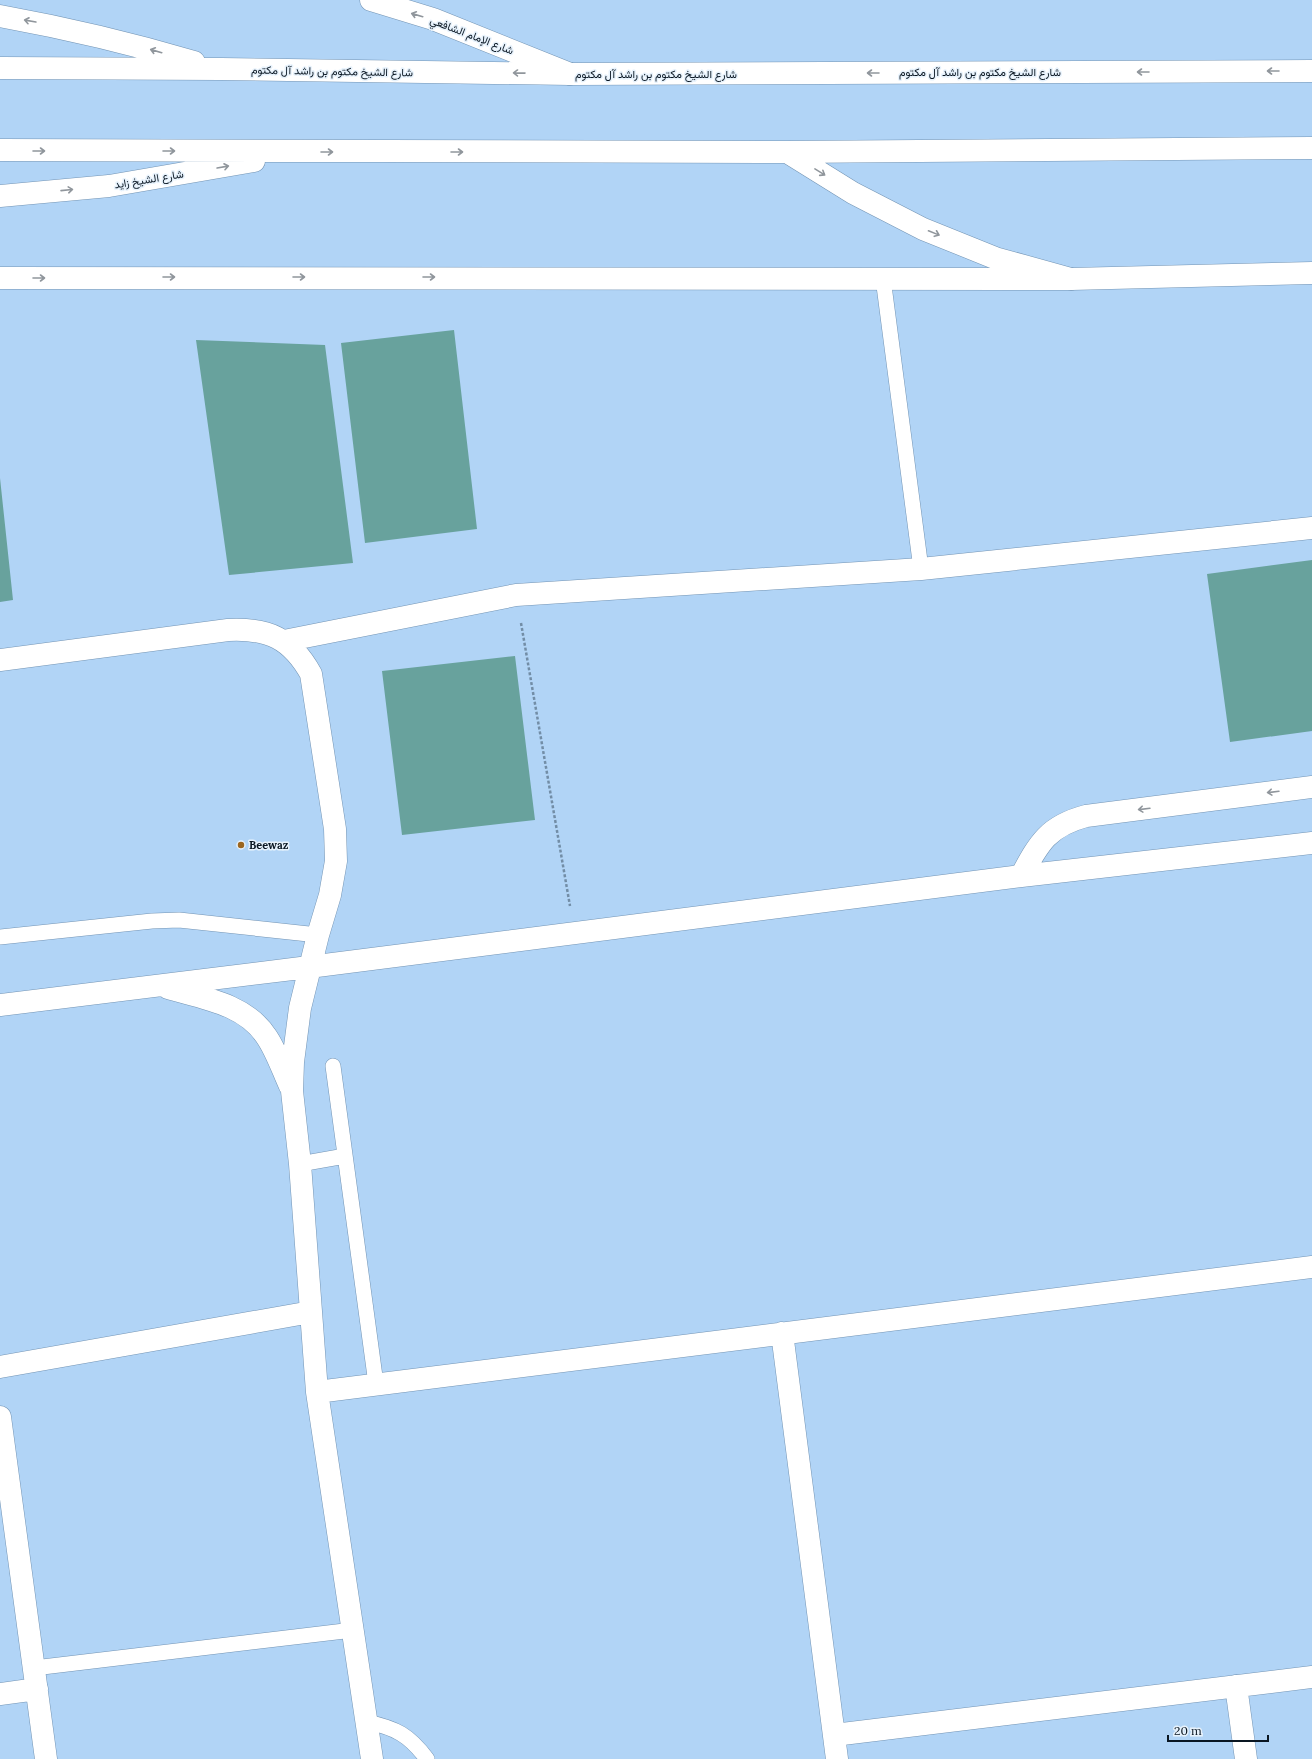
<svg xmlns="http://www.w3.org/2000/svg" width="1312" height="1759" font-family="Lora,Vazirmatn,serif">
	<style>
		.building { fill: #68a29d }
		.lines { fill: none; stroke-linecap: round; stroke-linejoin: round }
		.service-casing { stroke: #7394b4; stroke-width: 16 }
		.minor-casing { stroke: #7394b4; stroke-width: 23 }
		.tertiary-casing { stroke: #7394b4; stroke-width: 23 }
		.primary-casing { stroke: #7394b4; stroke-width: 23 }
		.path { stroke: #728da6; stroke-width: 2.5; stroke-dasharray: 3 2; stroke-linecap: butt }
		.service { stroke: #fff; stroke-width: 15 }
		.minor { stroke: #fff; stroke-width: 22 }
		.tertiary { stroke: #fff; stroke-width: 22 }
		.primary { stroke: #fff; stroke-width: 22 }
		.oneway { stroke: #90969c }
		.poi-dot { fill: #9c661f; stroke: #e7f2fc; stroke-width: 1.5 }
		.labels { text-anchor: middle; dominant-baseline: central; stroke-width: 3; stroke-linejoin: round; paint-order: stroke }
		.street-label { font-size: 11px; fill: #091622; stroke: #e7f2fc }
		.poi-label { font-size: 11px; font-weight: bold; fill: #091622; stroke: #e7f2fc; text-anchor: start }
	</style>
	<rect width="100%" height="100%" fill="#b1d4f6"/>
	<!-- building -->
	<path class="building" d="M 454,330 L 477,529 L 365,543 L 341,343 Z
		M 196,340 L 325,345 L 353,563 L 229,575 Z
		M 0,478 L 13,600 L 0,602 Z
		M 1312,560 L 1312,731 L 1230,742 L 1207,574 Z
		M 515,656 L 535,820 L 402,835 L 382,671 Z"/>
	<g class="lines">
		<defs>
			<path id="service" d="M 883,278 L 921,569
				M 0,937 L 152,921 L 179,920 L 318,935
				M 333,1066 L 376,1384
				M 300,1164 L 345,1156
				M 34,1668 L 353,1630
				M 367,1722 C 396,1728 409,1735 427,1759"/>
			<path id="minor" d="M 284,641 L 516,595 L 921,569 L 1312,528
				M 0,660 L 228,630 C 268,628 291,638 311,674 L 335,829 L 336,861 L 330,895 L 318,935 L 300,1008 L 293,1062 L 292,1091 L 300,1164 L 317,1392 L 372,1759
				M 1021,876 C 1039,843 1048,826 1086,816 L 1312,787
				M 168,988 C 203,998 245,1004 266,1036 C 276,1050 283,1071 290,1086
				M 0,1005 L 309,967 L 1021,876 L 1312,843
				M 782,1333 L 837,1759
				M 0,1367 L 311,1312
				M 317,1392 L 1312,1267
				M 0,1417 L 46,1759
				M 1236,1686 L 1246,1759
				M 0,1694 L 37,1689
				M 834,1735 L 1312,1677"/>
			<path id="tertiary" d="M 371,0 L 433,19 L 570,74
				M 0,278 L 1071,279 L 1312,273"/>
			<path id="primary" d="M 0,16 C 66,28 130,43 194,62
				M 0,68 L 221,69 L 571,74 L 1312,71
				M 0,150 L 787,152 L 1312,148
				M 787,152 L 853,193 L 923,229 L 995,258 L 1071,279
				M 0,196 L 109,186 L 254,161"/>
		</defs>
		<!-- service casing -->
		<use href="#service" class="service-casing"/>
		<!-- minor casing -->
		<use href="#minor" class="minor-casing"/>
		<!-- tertiary casing -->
		<use href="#tertiary" class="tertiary-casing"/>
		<!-- primary casing -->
		<use href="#primary" class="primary-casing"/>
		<!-- path -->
		<path class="path" d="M 521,623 L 570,906"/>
		<!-- service -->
		<use href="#service" class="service"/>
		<!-- minor -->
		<use href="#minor" class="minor"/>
		<!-- tertiary -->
		<use href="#tertiary" class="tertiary"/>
		<!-- primary -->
		<use href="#primary" class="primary"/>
	</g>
	<!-- one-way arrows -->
	<defs><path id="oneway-shaft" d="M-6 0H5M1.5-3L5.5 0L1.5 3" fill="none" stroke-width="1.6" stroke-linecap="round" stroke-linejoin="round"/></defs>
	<g class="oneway">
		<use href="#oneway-shaft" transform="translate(417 15) rotate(-164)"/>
		<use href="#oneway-shaft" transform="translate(30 21) rotate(-170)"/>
		<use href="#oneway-shaft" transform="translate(156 51) rotate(-164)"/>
		<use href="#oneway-shaft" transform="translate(1273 71) rotate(180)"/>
		<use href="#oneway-shaft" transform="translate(1143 72) rotate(180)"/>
		<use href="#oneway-shaft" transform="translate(519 73) rotate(-179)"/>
		<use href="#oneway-shaft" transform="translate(873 73) rotate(180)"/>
		<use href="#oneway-shaft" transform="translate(39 151)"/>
		<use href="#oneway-shaft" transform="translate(169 151)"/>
		<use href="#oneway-shaft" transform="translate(327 152)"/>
		<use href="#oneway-shaft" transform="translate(457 152)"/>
		<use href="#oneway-shaft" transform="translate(223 167) rotate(-10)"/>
		<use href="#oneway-shaft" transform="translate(820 172) rotate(32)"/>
		<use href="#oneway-shaft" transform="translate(67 190) rotate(-6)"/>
		<use href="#oneway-shaft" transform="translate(934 233) rotate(22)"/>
		<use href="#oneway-shaft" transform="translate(169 277)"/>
		<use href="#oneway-shaft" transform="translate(299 277)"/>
		<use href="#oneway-shaft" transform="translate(429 277)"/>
		<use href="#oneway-shaft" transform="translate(39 278)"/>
		<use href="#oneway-shaft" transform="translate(1273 792) rotate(173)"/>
		<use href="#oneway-shaft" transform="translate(1144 809) rotate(173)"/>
	</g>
	<!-- markers -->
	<circle class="poi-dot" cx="241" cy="845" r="4"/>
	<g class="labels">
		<!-- street labels -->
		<g class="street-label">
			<text transform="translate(472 35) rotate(21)">شارع الإمام الشافعي</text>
			<text transform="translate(332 71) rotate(1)">شارع الشيخ مكتوم بن راشد آل مكتوم</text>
			<text x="980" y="72">شارع الشيخ مكتوم بن راشد آل مكتوم</text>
			<text x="656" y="74">شارع الشيخ مكتوم بن راشد آل مكتوم</text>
			<text transform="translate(149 179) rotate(-9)">شارع الشيخ زايد</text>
		</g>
		<!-- poi labels -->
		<g class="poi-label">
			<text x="249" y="845">Beewaz</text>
		</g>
	</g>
	<!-- scale -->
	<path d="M1168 1735v6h100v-6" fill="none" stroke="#091622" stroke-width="2"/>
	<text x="1174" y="1735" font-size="12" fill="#091622" stroke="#e7f2fc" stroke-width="3" paint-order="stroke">20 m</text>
</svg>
